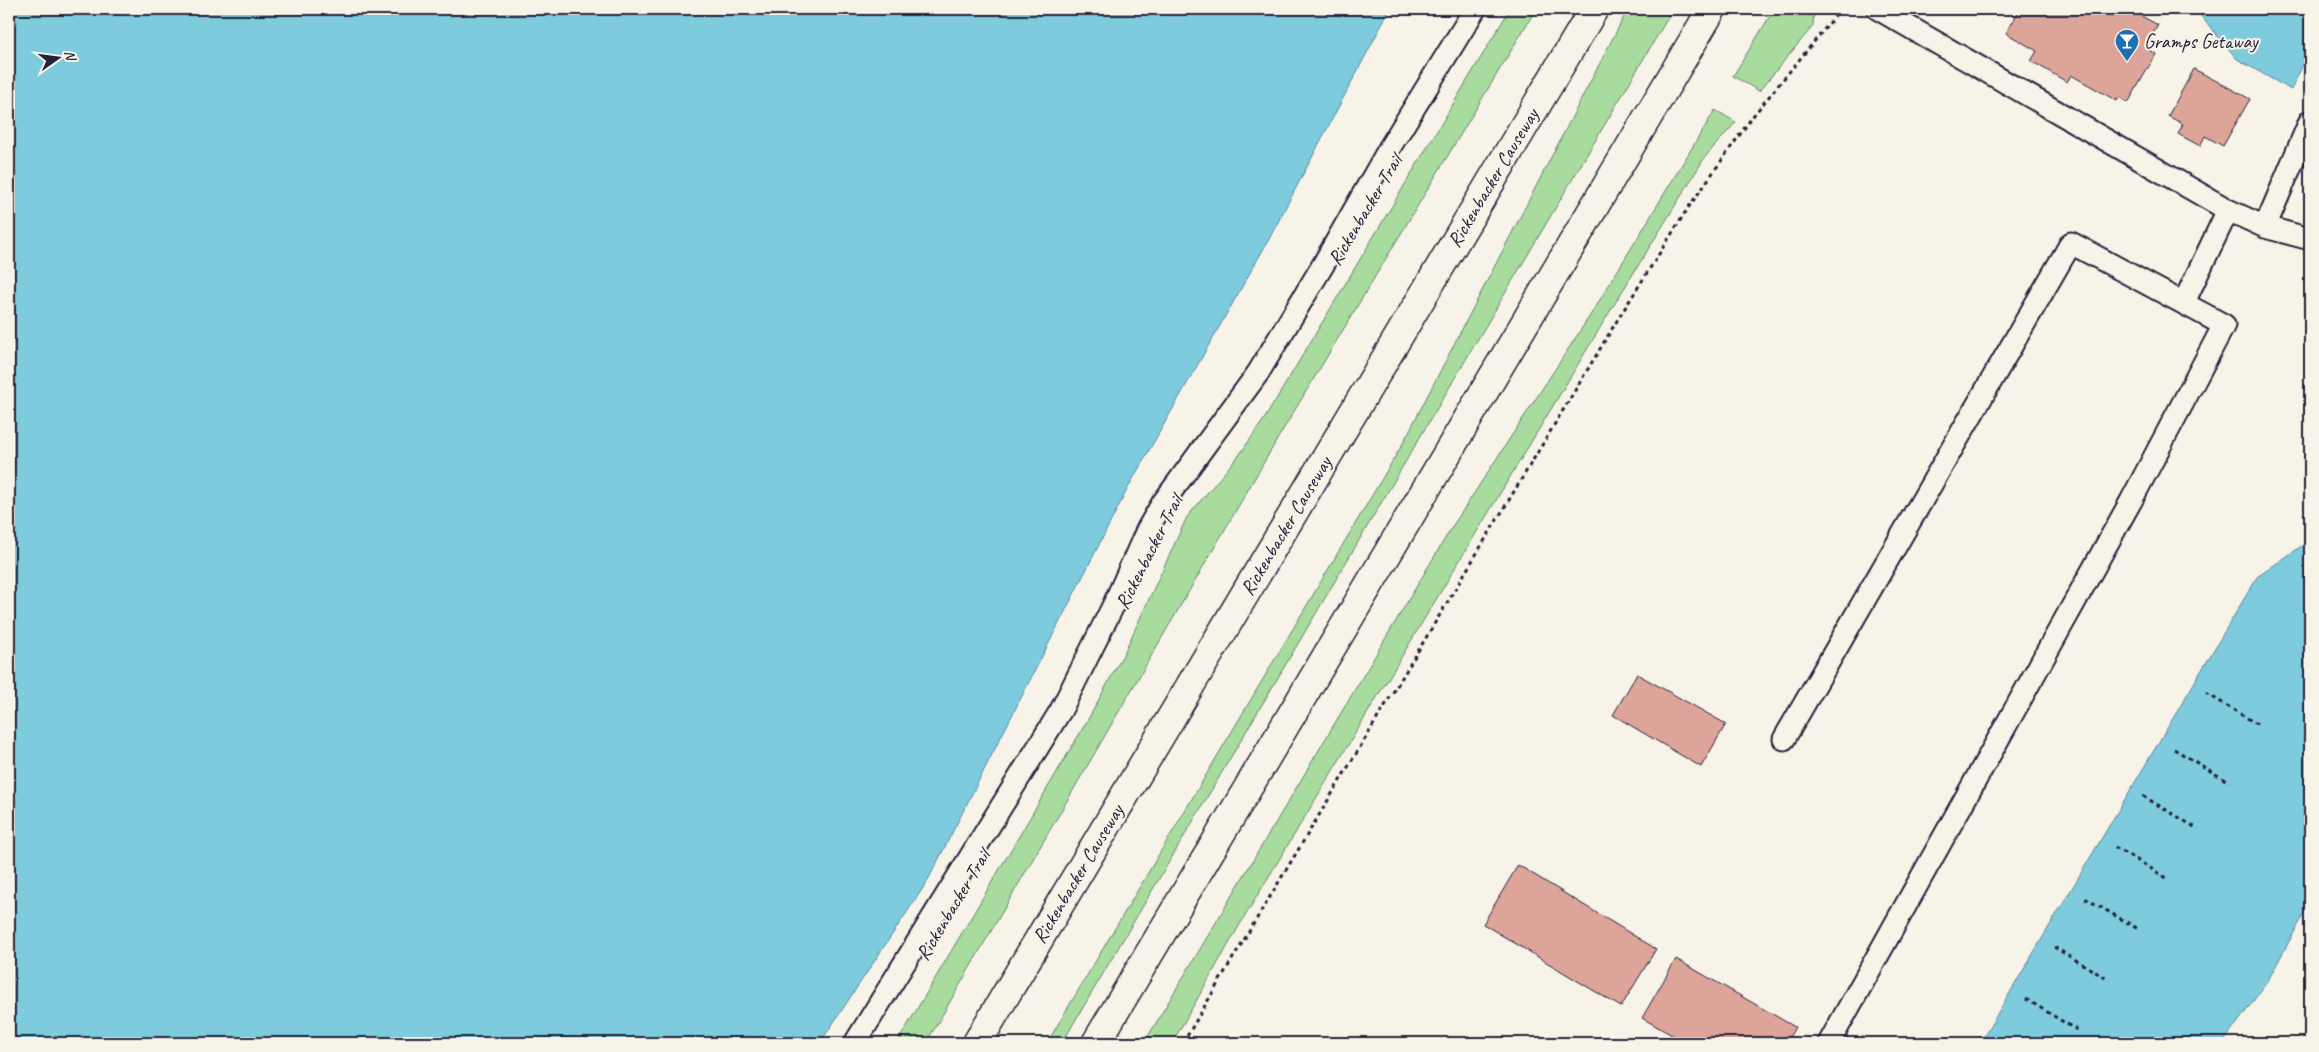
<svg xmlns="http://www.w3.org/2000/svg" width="2319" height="1052" font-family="Caveat,sans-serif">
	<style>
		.green { fill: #a8dc9f; stroke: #657f6d }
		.water { fill: #7ecbdd; stroke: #59879c }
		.building { fill: #dda49a; stroke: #22223b }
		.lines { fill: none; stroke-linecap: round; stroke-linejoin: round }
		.service-casing { stroke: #22223b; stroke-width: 25 }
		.primary-casing { stroke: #22223b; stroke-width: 31 }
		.path { stroke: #22223b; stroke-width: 3; stroke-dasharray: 4 4; stroke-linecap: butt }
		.service { stroke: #f7f3e8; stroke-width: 21 }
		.primary { stroke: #f7f3e8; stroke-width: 28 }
		.labels { text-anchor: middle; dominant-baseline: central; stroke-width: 4; stroke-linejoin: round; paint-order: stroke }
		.poi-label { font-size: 20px; fill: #22223b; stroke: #f7f3e8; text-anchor: start }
		.street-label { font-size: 20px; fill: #22223b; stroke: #f7f3e8 }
	</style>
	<rect width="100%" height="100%" fill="#f7f3e8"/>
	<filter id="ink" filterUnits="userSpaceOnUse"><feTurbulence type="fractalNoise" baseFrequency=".02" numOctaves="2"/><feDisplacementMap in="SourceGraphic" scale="10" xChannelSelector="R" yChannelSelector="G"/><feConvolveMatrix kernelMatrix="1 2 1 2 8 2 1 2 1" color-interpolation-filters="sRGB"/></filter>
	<g filter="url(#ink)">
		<!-- green -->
		<path class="green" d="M 1510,9 L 1536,9 L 1281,433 L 926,1043 L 897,1043 L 1090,716 L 1124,653 L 1187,517 L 1240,454 L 1265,418 Z
			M 1628,9 L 1673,9 L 1062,1043 L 1047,1043 L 1402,445 Z
			M 1780,9 L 1814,10 L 1813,26 L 1759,91 L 1733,76 L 1770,16 Z
			M 1715,110 L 1736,122 L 1705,157 L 1612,308 L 1242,921 L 1172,1043 L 1144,1043 L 1452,527 L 1595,308 Z"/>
		<!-- water -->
		<path class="water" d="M 9,9 L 1390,9 L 1268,241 L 1130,484 L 927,882 L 820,1043 L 9,1043 Z
			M 2195,9 L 2310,9 L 2310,50 L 2291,90 L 2237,59 Z
			M 2310,540 L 2310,903 L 2267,982 L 2223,1043 L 1980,1043 L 2257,577 Z"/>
		<!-- building -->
		<path class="building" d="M 2020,9 L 2128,9 L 2158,25 L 2145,48 L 2156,54 L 2128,103 L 2119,97 L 2117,101 L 2071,75 L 2067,82 L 2031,61 L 2037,51 L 2006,33 Z
			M 2194,69 L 2250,99 L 2223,146 L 2205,136 L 2200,146 L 2178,134 L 2183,124 L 2168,116 Z
			M 1637,674 L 1726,724 L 1701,767 L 1613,715 Z
			M 1518,865 L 1656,949 L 1621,1007 L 1483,924 Z
			M 1676,959 L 1795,1027 L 1786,1043 L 1686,1043 L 1642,1018 Z"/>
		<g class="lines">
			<defs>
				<path id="service" d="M 1878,9 L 2228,210 L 2265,227 L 2310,239
					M 2265,227 L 2310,121
					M 2184,302 L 2228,210
					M 1784,739 L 2071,243 L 2224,325 L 2131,501 L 1829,1043
					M 855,1043 L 1061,710 L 1114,604 L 1147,530 L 1162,504 L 1258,373 L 1323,265 L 1390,147 L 1475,9"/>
				<path id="primary" d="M 977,1043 L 1594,9
					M 1096,1043 L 1712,9"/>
			</defs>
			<!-- service casing -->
			<use href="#service" class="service-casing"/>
			<!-- primary casing -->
			<use href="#primary" class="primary-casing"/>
			<!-- path -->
			<path class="path" d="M 2206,693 L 2260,726
				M 2174,749 L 2229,782
				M 2143,796 L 2198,829
				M 2115,847 L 2170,880
				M 2085,898 L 2140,930
				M 2054,947 L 2109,980
				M 2026,999 L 2080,1032
				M 1183,1043 L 1233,958 L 1618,319 L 1688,208 L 1753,116 L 1841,9"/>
			<!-- service -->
			<use href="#service" class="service"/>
			<!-- primary -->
			<use href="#primary" class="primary"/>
		</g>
	</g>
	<!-- icons -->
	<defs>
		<symbol id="bar-pin" viewBox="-11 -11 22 30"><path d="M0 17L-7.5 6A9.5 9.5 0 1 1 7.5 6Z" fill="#1f6fb2" stroke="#f7f3e8"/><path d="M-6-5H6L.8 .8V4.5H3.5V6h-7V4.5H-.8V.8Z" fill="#fff"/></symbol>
	</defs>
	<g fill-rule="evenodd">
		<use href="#bar-pin" x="2113" y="27" width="28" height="38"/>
	</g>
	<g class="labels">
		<!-- poi labels -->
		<g class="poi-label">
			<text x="2144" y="41">Gramps Getaway</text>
		</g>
		<!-- street labels -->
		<g class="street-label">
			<text transform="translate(1493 178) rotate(-59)">Rickenbacker Causeway</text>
			<text transform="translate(1365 210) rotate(-59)">Rickenbacker Trail</text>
			<text transform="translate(1286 526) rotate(-59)">Rickenbacker Causeway</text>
			<text transform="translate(1149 552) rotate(-63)">Rickenbacker Trail</text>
			<text transform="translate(1078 874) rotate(-59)">Rickenbacker Causeway</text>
			<text transform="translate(953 905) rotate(-59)">Rickenbacker Trail</text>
		</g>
	</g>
	<!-- margin -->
	<rect width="2319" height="1052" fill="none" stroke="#f7f3e8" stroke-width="30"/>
	<rect x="15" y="15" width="2289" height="1022" fill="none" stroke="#22223b" stroke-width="2" filter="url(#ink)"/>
	<!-- north arrow -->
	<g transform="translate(58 58) rotate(76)" stroke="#f7f3e8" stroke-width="4" paint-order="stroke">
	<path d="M0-4L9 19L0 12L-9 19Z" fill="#22223b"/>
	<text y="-8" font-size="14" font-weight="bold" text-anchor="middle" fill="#22223b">N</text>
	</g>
</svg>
